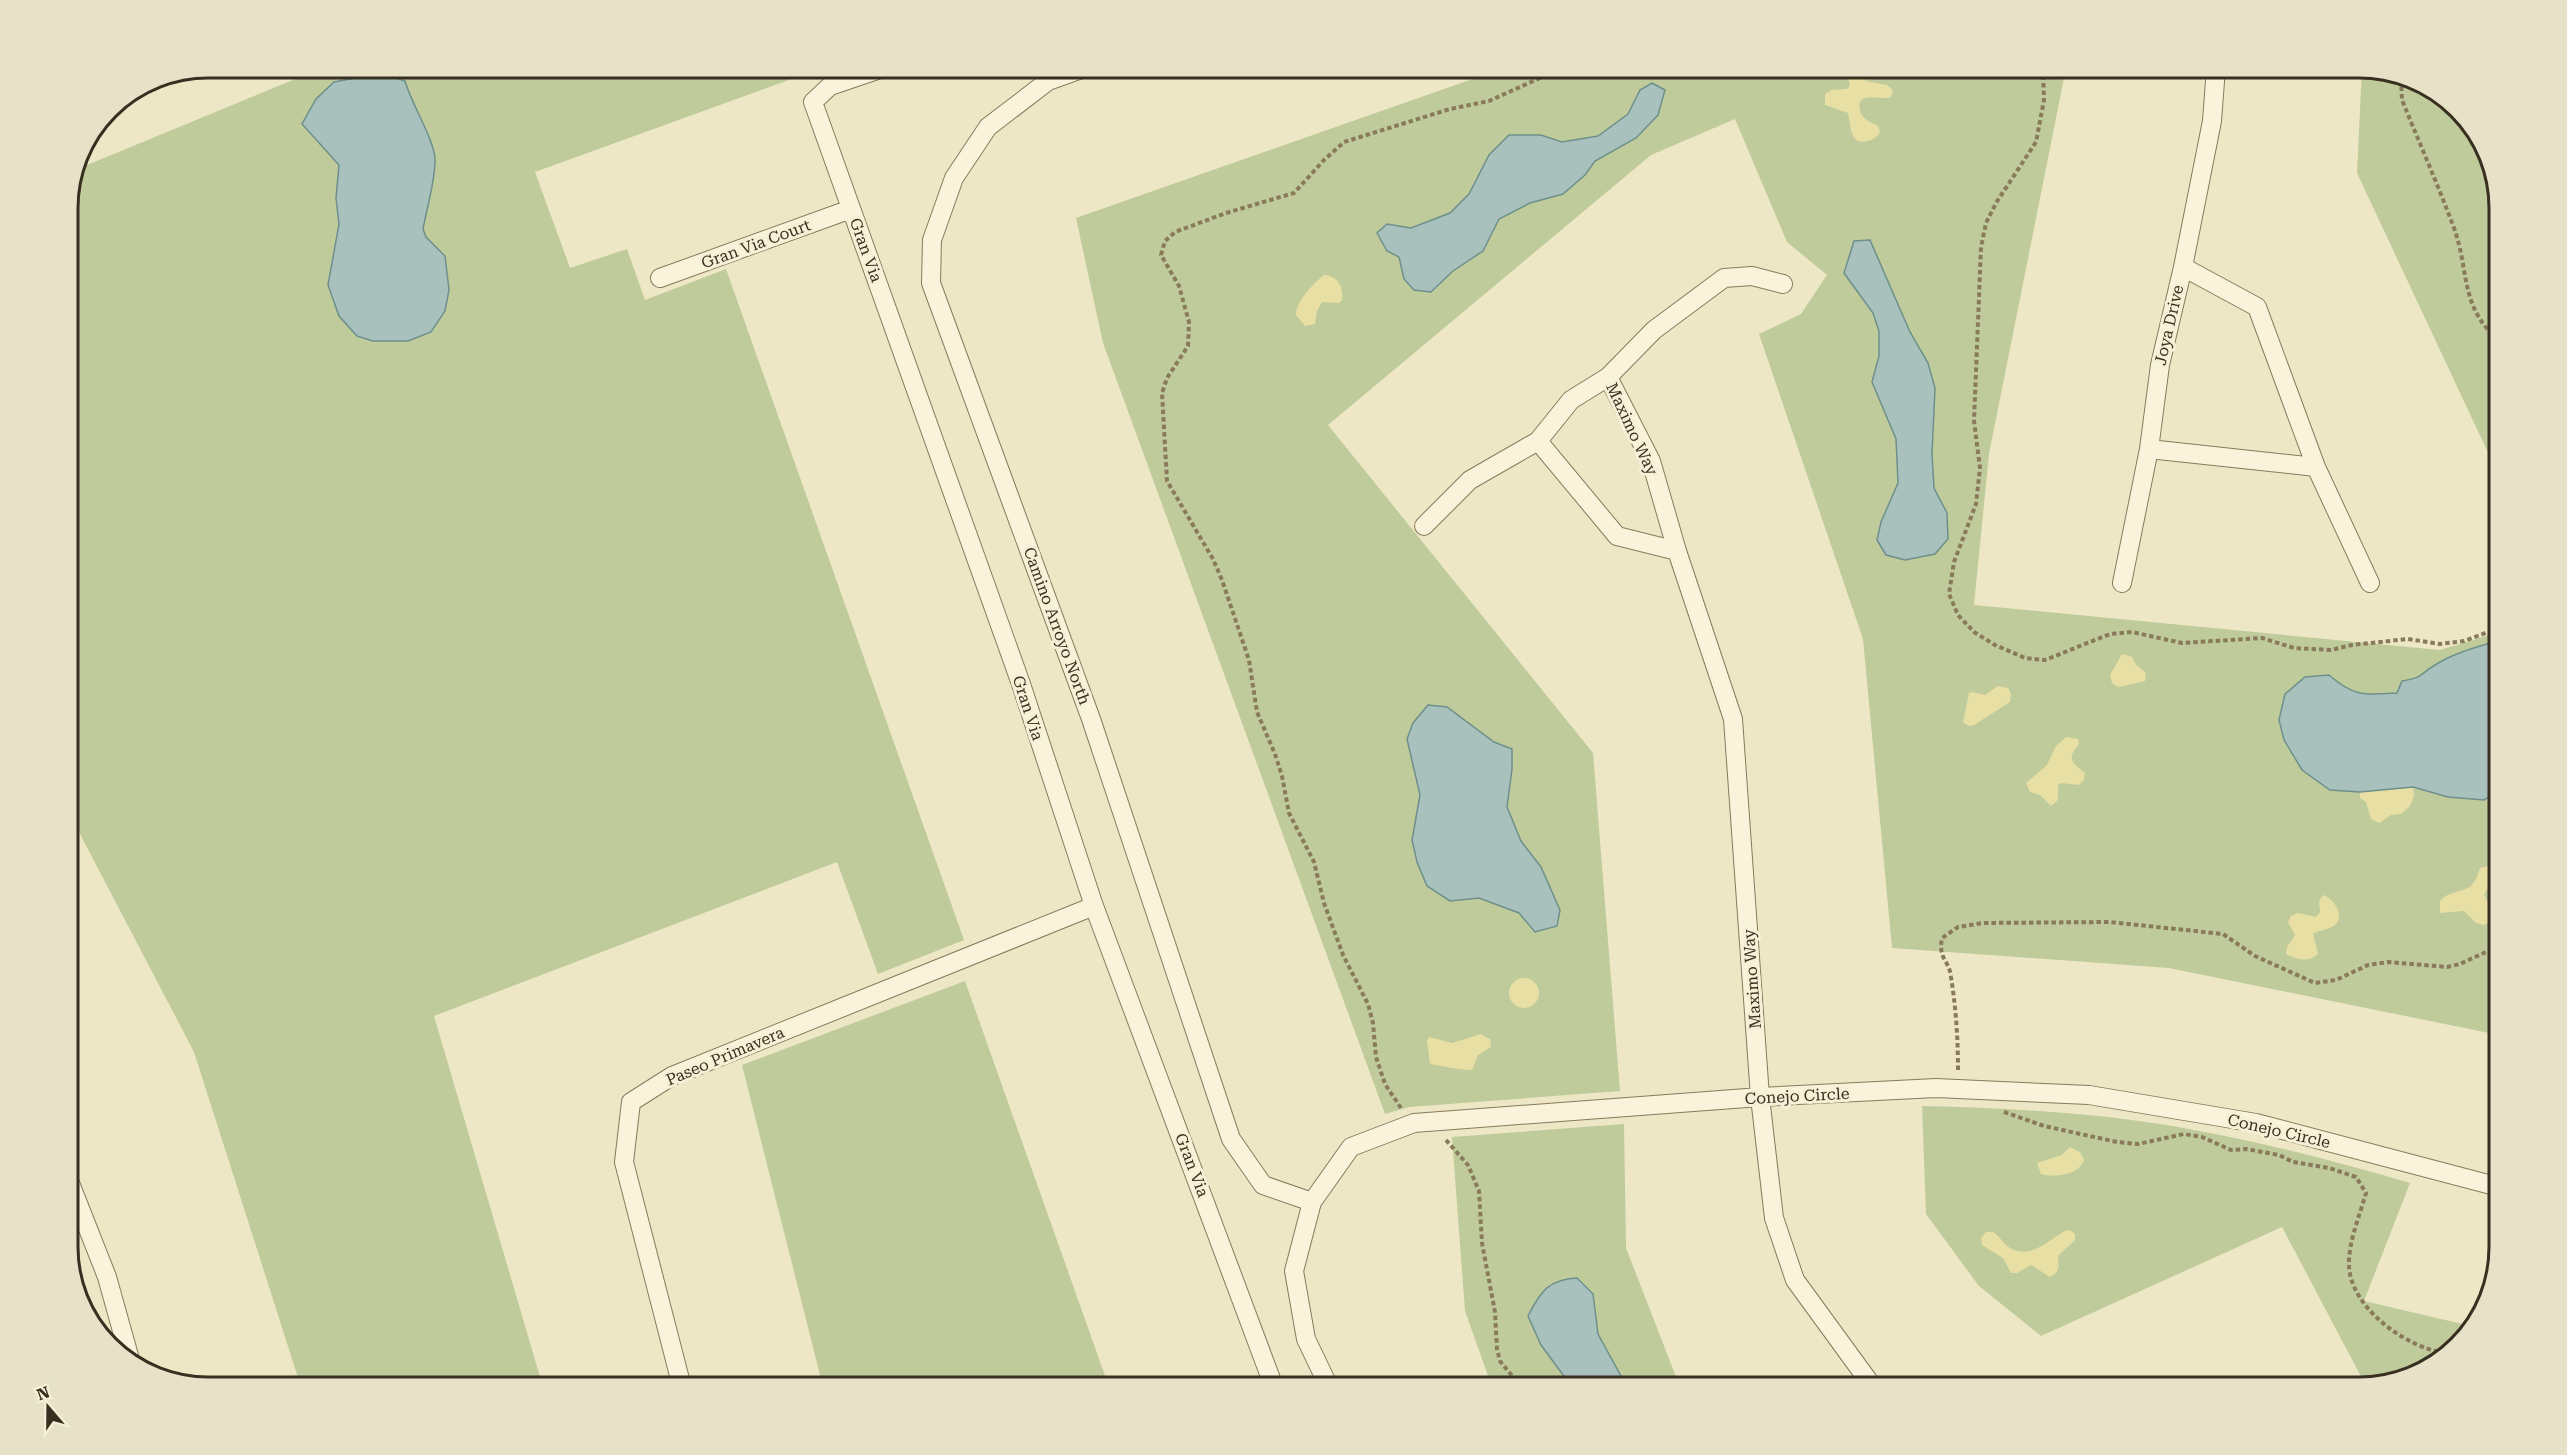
<svg xmlns="http://www.w3.org/2000/svg" width="2567" height="1455" font-family="'Roboto Serif',serif">
	<style>
		.green { fill: #bfcb9a }
		.sand { fill: #e8dfa5 }
		.water { fill: #a8c1bd; stroke: #6e908c; stroke-width: 1.5 }
		.lines { fill: none; stroke-linecap: round; stroke-linejoin: round }
		.street-casing { stroke: #897a5c; stroke-width: 20 }
		.path { stroke: #897a5c; stroke-width: 4; stroke-dasharray: 4.5 3; stroke-linecap: butt }
		.street { stroke: #f8f3da; stroke-width: 18 }
		.labels { text-anchor: middle; dominant-baseline: central; stroke-width: 6; stroke-linejoin: round; paint-order: stroke }
		.street-label { font-size: 16px; fill: #392f20; stroke: #f5f0d6 }
		.rim { fill: none; stroke: #392f20; stroke-width: 3 }
	</style>
	<rect width="100%" height="100%" fill="#ede7c6"/>
	<!-- green -->
	<path class="green" d="M 322,68 L 822,68 L 535,172 L 570,268 L 627,249 L 645,300 L 726,269 L 964,940 L 878,974 L 837,862 L 434,1016 L 543,1387 L 301,1387 L 194,1052 L 68,811 L 68,199 L 75,170 Z
		M 1504,68 L 2066,68 L 1989,454 L 1974,605 L 2440,650 L 2499,632 L 2499,1035 L 2169,968 L 1892,948 L 1863,639 L 1759,334 L 1801,314 L 1827,275 L 1787,242 L 1735,119 L 1651,155 L 1328,425 L 1593,753 L 1620,1091 L 1409,1107 L 1385,1114 L 1103,343 L 1076,218 Z
		M 2362,68 L 2429,86 L 2481,137 L 2499,199 L 2499,476 L 2357,173 Z
		M 965,981 L 1109,1387 L 823,1387 L 742,1065 Z
		M 1922,1106 C 1995,1108 2067,1111 2139,1121 C 2231,1134 2321,1157 2410,1183 L 2364,1301 L 2471,1326 L 2430,1369 L 2366,1386 L 2282,1227 L 2041,1336 L 1979,1286 L 1926,1214 Z
		M 1624,1124 L 1626,1248 L 1680,1387 L 1492,1387 L 1465,1311 L 1452,1137 Z"/>
	<!-- sand -->
	<path class="sand" d="M 1849,68 L 1864,68 L 1866,81 L 1887,85 L 1893,90 L 1891,97 C 1882,101 1855,90 1860,110 C 1862,119 1870,122 1878,126 L 1880,132 C 1877,137 1874,139 1868,141 C 1849,146 1851,125 1848,113 L 1825,105 L 1825,94 L 1831,90 L 1847,89 L 1850,85 L 1847,73 Z
		M 1324,275 C 1337,275 1344,287 1342,300 L 1339,303 L 1322,302 L 1317,311 L 1315,324 L 1305,326 L 1296,315 C 1296,301 1313,284 1324,275 Z
		M 2122,654 L 2132,657 L 2136,665 L 2146,673 L 2145,681 L 2118,687 L 2112,683 L 2110,675 Z
		M 1998,686 L 2008,688 L 2011,694 L 2010,702 L 1974,725 L 1970,726 L 1963,723 L 1969,693 L 1973,692 L 1985,695 Z
		M 2066,737 L 2078,739 L 2079,744 C 2066,760 2072,762 2085,773 L 2084,780 L 2079,785 L 2062,783 L 2058,785 L 2058,800 L 2051,806 L 2040,795 L 2030,792 L 2026,783 L 2047,765 L 2056,746 Z
		M 2413,787 L 2414,796 L 2410,806 L 2401,814 L 2391,815 L 2379,823 L 2371,819 L 2366,802 L 2360,798 L 2360,792 Z
		M 2491,865 L 2499,868 L 2499,886 L 2487,889 L 2484,895 L 2494,914 L 2492,920 L 2484,925 L 2476,923 L 2464,911 L 2440,913 L 2440,901 C 2450,889 2467,894 2474,882 C 2477,878 2478,873 2480,868 Z
		M 2323,895 C 2335,898 2347,920 2332,927 C 2326,930 2319,930 2313,934 L 2318,954 C 2309,963 2297,960 2286,954 L 2287,947 L 2295,935 L 2288,922 L 2291,916 L 2298,913 L 2316,917 L 2320,912 L 2319,902 Z
		M1509 993a15 15 0 1 1 30 0a15 15 0 1 1-30 0Z
		M 1481,1034 L 1490,1039 L 1491,1047 L 1478,1055 L 1472,1070 C 1468,1071 1435,1065 1430,1064 L 1427,1041 L 1429,1037 L 1452,1043 Z
		M 2070,1147 L 2080,1152 L 2084,1160 C 2079,1175 2056,1178 2041,1174 L 2037,1163 L 2062,1155 Z
		M 2070,1230 L 2075,1234 L 2075,1240 L 2058,1256 C 2059,1266 2060,1272 2050,1277 L 2031,1265 L 2017,1273 L 2011,1273 L 2003,1258 L 1982,1245 L 1981,1238 L 1986,1232 L 1993,1232 C 2000,1236 2003,1244 2010,1248 C 2030,1260 2049,1240 2065,1231 Z"/>
	<!-- water -->
	<path class="water" d="M 382,73 L 405,81 C 411,103 435,141 435,160 C 435,182 427,207 423,229 L 426,237 L 445,256 L 449,290 L 445,311 L 431,332 L 408,341 L 373,341 L 357,336 L 339,316 L 328,285 L 339,224 L 336,198 L 339,165 L 302,124 L 316,99 L 334,82 Z
		M 1652,83 L 1665,90 L 1658,115 L 1636,138 L 1595,161 L 1585,175 L 1563,194 L 1530,203 L 1499,219 L 1483,251 L 1453,271 L 1431,292 L 1414,290 L 1404,279 L 1399,257 L 1387,251 L 1377,233 L 1387,224 L 1411,228 L 1450,213 L 1469,194 L 1489,155 L 1509,135 L 1541,135 L 1562,142 L 1598,136 L 1628,114 L 1640,90 Z
		M 1870,240 L 1910,332 L 1928,363 L 1935,388 L 1932,454 L 1934,488 L 1947,513 L 1948,539 L 1935,554 L 1905,560 L 1886,555 L 1877,540 L 1881,522 L 1898,483 L 1896,439 L 1872,382 L 1879,356 L 1879,331 L 1873,313 L 1844,273 L 1854,241 Z
		M 2499,641 L 2499,791 L 2484,800 L 2448,797 L 2413,787 L 2360,792 L 2330,790 L 2302,770 L 2284,740 L 2279,720 L 2285,694 L 2305,677 L 2329,675 C 2354,697 2365,695 2397,693 L 2402,681 C 2425,677 2418,675 2435,665 C 2454,653 2478,646 2499,641 Z
		M 1428,705 L 1447,707 L 1494,742 L 1512,749 L 1512,769 L 1507,807 L 1521,841 L 1541,867 L 1560,910 L 1557,926 L 1535,932 L 1519,913 L 1479,898 L 1450,901 L 1427,886 L 1417,862 L 1412,840 L 1420,795 L 1407,739 L 1413,723 Z
		M 1577,1278 L 1593,1294 L 1598,1334 L 1627,1387 L 1572,1387 L 1541,1345 L 1528,1316 C 1540,1292 1549,1279 1577,1278 Z"/>
	<g class="lines">
		<defs>
			<path id="street" d="M 883,68 L 830,86 L 813,102 L 1021,684 L 1094,906 L 1274,1387
				M 1084,68 L 1048,81 L 988,127 L 954,178 L 932,240 L 931,283 L 1091,719 L 1231,1139 L 1263,1185 L 1312,1202
				M 2183,267 L 2257,307 L 2316,467 L 2370,583
				M 660,278 L 851,209
				M 1608,377 L 1651,461 L 1677,551 L 1733,719 L 1760,1097 L 1774,1218 L 1795,1280 L 1873,1387
				M 1538,441 L 1617,536 L 1677,551
				M 2149,449 L 2316,467
				M 1424,526 L 1470,480 L 1538,441 L 1571,400 L 1608,377 L 1654,330 L 1724,278 L 1752,276 L 1783,284
				M 2122,583 L 2149,449 L 2160,365 L 2183,267 L 2212,121 L 2216,68
				M 68,1178 L 107,1277 L 131,1363
				M 682,1387 L 624,1162 L 631,1102 L 672,1076 L 1094,906
				M 1329,1387 L 1306,1339 L 1294,1271 L 1312,1202 L 1351,1147 L 1414,1123 L 1760,1097 L 1936,1088 L 2089,1095 L 2256,1123 L 2499,1187"/>
		</defs>
		<!-- street casing -->
		<use href="#street" class="street-casing"/>
		<!-- path -->
		<path class="path" d="M 2043,68 L 2044,100 L 2036,142 L 1996,203 L 1986,223 L 1981,247 L 1974,421 L 1980,468 L 1976,504 L 1954,562 L 1949,594 L 1958,615 L 1974,632 L 1995,645 L 2025,658 L 2045,660 L 2110,634 L 2132,632 L 2182,643 L 2262,638 L 2294,648 L 2331,650 L 2352,645 L 2408,639 L 2440,644 L 2464,641 L 2499,628
			M 2401,79 L 2402,100 C 2419,142 2438,185 2454,228 C 2470,273 2459,305 2499,341
			M 1958,1070 C 1958,1039 1956,1008 1951,977 C 1949,959 1938,960 1942,938 L 1958,927 L 1983,923 L 2110,922 L 2223,934 L 2255,956 L 2315,983 L 2336,980 L 2368,965 L 2388,962 L 2447,967 L 2460,964 L 2499,946
			M 1401,1108 L 1385,1084 L 1376,1057 L 1373,1023 L 1368,1004 L 1343,955 L 1324,903 L 1314,862 L 1289,813 L 1282,776 L 1275,754 L 1257,712 L 1249,660 L 1222,580 L 1213,559 L 1167,481 L 1162,393 L 1167,378 L 1188,346 L 1189,322 L 1179,286 L 1161,255 L 1165,241 L 1175,232 L 1226,213 L 1294,193 L 1325,159 L 1344,142 L 1450,109 L 1489,101 L 1551,73 L 1576,68
			M 2004,1112 L 2044,1126 L 2117,1142 L 2138,1144 L 2184,1134 L 2202,1137 L 2231,1150 L 2246,1149 L 2279,1155 L 2293,1162 L 2329,1168 L 2356,1177 L 2366,1193 C 2360,1214 2348,1244 2349,1265 C 2350,1308 2407,1348 2445,1353
			M 1446,1140 L 1468,1165 L 1479,1191 L 1482,1243 L 1495,1312 L 1497,1349 L 1500,1361 L 1521,1387"/>
		<!-- street -->
		<use href="#street" class="street"/>
	</g>
	<g class="labels">
		<!-- street labels -->
		<g class="street-label">
			<text transform="translate(756 244) rotate(-20)">Gran Via Court</text>
			<text transform="translate(866 250) rotate(70)">Gran Via</text>
			<text transform="translate(2169 325) rotate(-77)">Joya Drive</text>
			<text transform="translate(1632 429) rotate(65)">Maximo Way</text>
			<text transform="translate(1057 626) rotate(70)">Camino Arroyo North</text>
			<text transform="translate(1028 708) rotate(72)">Gran Via</text>
			<text transform="translate(1752 979) rotate(-94)">Maximo Way</text>
			<text transform="translate(725 1056) rotate(-23)">Paseo Primavera</text>
			<text transform="translate(1797 1096) rotate(-3)">Conejo Circle</text>
			<text transform="translate(2279 1131) rotate(13)">Conejo Circle</text>
			<text transform="translate(1192 1165) rotate(69)">Gran Via</text>
		</g>
	</g>
	<!-- crop -->
	<path d="M0 0H2567V1455H0ZM208 78H2359A130 130 0 0 1 2489 208V1247A130 130 0 0 1 2359 1377H208A130 130 0 0 1 78 1247V208A130 130 0 0 1 208 78Z" fill="#e6e1c7" fill-rule="evenodd"/>
	<path class="rim" d="M208 78H2359A130 130 0 0 1 2489 208V1247A130 130 0 0 1 2359 1377H208A130 130 0 0 1 78 1247V208A130 130 0 0 1 208 78Z"/>
	<!-- north arrow -->
	<g transform="translate(48 1407) rotate(340)" stroke="#f5f0d6" stroke-width="4.5" paint-order="stroke">
	<path d="M0-4.5L10 22L0 15L-10 22Z" fill="#392f20"/>
	<text y="-9" font-size="16" font-weight="bold" text-anchor="middle" fill="#392f20">N</text>
	</g>
</svg>
